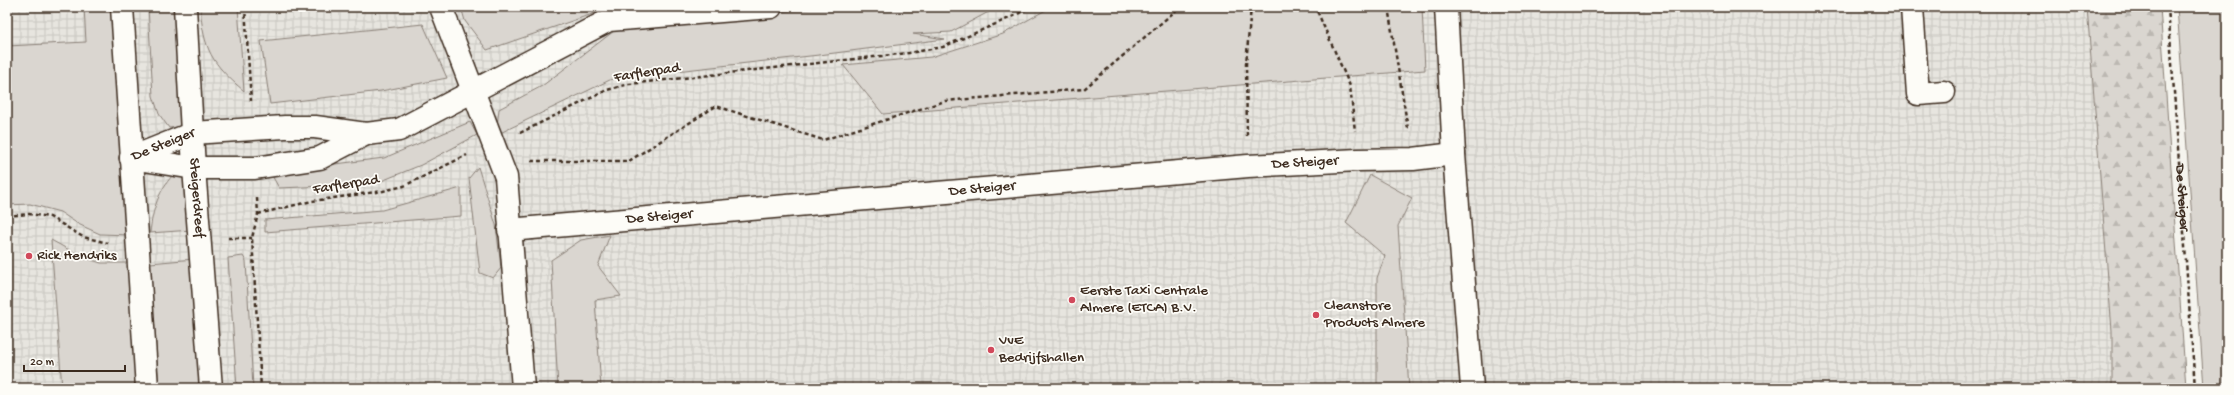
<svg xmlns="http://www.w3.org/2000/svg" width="2234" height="395" font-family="'Gochi Hand',sans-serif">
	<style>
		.industrial { fill: url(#industrial-grid) }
		.green { fill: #dad6d0; stroke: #8a8077 }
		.forest { fill: url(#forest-firs); stroke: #8a8077 }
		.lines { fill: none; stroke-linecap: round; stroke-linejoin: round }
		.minor-casing { stroke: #3b2a1e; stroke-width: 25 }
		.major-casing { stroke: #3b2a1e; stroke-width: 25 }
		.path { stroke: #3b2a1e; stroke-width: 2.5; stroke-dasharray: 4 3; stroke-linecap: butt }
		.minor { stroke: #fdfcf7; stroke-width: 22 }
		.major { stroke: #fdfcf7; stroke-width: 22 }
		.poi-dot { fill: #d1495b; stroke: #fdfcf7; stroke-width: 1.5 }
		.labels { text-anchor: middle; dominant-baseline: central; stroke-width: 3.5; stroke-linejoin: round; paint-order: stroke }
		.street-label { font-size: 15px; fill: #3b2a1e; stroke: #fdfcf7 }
		.poi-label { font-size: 15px; fill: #3b2a1e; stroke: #fdfcf7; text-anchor: start }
	</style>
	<defs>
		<pattern id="industrial-grid" width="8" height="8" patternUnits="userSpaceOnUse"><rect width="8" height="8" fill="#e7e5df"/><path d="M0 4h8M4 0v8" fill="none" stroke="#c7c5bf"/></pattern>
		<pattern id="forest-firs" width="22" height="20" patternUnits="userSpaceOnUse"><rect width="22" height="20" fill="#dad6d0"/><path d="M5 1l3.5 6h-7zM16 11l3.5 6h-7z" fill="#bcb8b2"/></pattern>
	</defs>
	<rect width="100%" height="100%" fill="#f5f4ee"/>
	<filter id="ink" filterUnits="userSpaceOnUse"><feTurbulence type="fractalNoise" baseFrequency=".025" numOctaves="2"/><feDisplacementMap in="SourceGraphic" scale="8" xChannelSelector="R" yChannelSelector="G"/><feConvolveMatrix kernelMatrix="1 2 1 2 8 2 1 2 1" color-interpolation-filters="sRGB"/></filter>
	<g filter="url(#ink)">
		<!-- industrial -->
		<path class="industrial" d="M 7,7 L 2140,7 L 2161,388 L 7,388 Z"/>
		<!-- green -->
		<path class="green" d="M 84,7 L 114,7 L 129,235 L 100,234 L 78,224 L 60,212 L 30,204 L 7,205 L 7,46 L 86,42 Z
			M 148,7 L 179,7 L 184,123 L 179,127 L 169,128 L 159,114 L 153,96 Z
			M 200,7 L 238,7 L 244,91 C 211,63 204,50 200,7 Z
			M 461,7 L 628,7 L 604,10 L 487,50 L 465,21 Z
			M 823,7 L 998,7 L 951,32 L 913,34 L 945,39 L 819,55 L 614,78 L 496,135 L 499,109 L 542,86 L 614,31 Z
			M 1051,7 L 1422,7 L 1425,70 L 883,114 L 843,65 L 931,57 L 1003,34 Z
			M 2177,7 L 2227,7 L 2227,388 L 2204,388 Z
			M 423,24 L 447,78 L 381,91 L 270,104 L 261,41 Z
			M 470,122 L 477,135 L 421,165 L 374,184 L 279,188 L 270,172 L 384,158 Z
			M 478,167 L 496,225 L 501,268 L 493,278 L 480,273 L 469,178 Z
			M 176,172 L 184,172 L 192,230 L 150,233 C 152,211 159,188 176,172 Z
			M 1370,175 L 1412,198 L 1398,226 L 1409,388 L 1377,388 L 1377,278 L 1385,256 L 1346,223 Z
			M 461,188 L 461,216 L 265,232 L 265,220 L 382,210 Z
			M 610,235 L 598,266 L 621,296 L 595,300 L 601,388 L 558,388 L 551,260 L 581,240 Z
			M 51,240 L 82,257 L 101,263 L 130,263 L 139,388 L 62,388 Z
			M 243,256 L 246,261 L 253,388 L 237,388 L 228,258 Z
			M 194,259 L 203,388 L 159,388 L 150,263 Z"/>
		<!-- forest -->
		<path class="forest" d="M 2087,7 L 2160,7 L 2186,388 L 2112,388 L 2112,331 Z"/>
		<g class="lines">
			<defs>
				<g id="minor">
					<path d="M 441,7 L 506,177 L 523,388"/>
					<path d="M 1446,7 L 1454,154 L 1472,388"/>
					<path d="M 1912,7 L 1918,94 L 1944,92"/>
					<path id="s2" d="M 131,158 L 193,133 L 285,127 L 315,127 L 366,134 L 399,130 L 609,20 L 771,7"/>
					<path d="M 131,158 L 194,168 L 255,168 L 320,158 L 366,134"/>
					<path id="s3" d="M 509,230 L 1248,166 L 1358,160 L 1413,159 L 1454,154"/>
				</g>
				<g id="major">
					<path d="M 122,7 L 147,388"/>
					<path id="s4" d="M 185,7 L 194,168 L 211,388"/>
				</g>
			</defs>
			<!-- minor casing -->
			<use href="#minor" class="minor-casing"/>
			<!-- major casing -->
			<use href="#major" class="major-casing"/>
			<!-- path -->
			<g class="path">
				<path d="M 245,7 L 251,101"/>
				<path d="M 1312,7 L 1318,13 L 1350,86 L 1355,131"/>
				<path d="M 1388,7 L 1408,129"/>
				<path id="s1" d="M 2168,7 L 2195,388"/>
				<path d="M 520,133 L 607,90 L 629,84 L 909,53 L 943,47 L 1014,16 L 1030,7"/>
				<path d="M 1247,136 L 1246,64 L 1251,7"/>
				<path d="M 531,161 L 629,161 L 716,106 L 823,140 L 945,101 L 1084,89 L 1180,7"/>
				<path d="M 257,198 L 258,214 L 252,238 L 261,388"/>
				<path d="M 258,214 L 312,201 L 383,191 L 404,186 L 467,155"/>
				<path d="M 7,216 L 29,214 L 50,217 L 83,237 L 108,243"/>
				<path d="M 228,238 L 252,238"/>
			</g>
			<!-- minor -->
			<use href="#minor" class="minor"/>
			<!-- major -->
			<use href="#major" class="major"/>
		</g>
	</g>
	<!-- markers -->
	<g class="poi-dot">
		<circle cx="29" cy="256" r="4"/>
		<circle cx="1072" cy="300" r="4"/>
		<circle cx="1316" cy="315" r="4"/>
		<circle cx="991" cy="350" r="4"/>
	</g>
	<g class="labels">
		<!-- street labels -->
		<g class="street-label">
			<text transform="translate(647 73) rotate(-9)">Farflerpad</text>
			<text stroke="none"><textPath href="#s2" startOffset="35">De Steiger</textPath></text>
			<text stroke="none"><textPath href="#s3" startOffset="799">De Steiger</textPath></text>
			<text transform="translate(346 185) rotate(-9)">Farflerpad</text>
			<text stroke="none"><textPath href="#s3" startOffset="475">De Steiger</textPath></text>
			<text stroke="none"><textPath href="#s4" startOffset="191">Steigerdreef</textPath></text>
			<text stroke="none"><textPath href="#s1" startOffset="191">De Steiger</textPath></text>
			<text stroke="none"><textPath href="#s3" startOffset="151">De Steiger</textPath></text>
		</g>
		<!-- poi labels -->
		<g class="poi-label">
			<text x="37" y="256">Rick Hendriks</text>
			<text x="1080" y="291">Eerste Taxi Centrale<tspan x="1080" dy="17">Almere (ETCA) B.V.</tspan></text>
			<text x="1324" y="306">Cleanstore<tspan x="1324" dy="17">Products Almere</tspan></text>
			<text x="999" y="341">VvE<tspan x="999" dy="17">Bedrijfshallen</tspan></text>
		</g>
	</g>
	<!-- margin -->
	<rect width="2234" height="395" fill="none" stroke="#fdfcf7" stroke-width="24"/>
	<rect x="12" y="12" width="2210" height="371" fill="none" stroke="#3b2a1e" stroke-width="1.5" filter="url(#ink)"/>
	<!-- scale -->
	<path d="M24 365v6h101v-6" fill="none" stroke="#3b2a1e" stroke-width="2"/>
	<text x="30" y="365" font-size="12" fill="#3b2a1e" stroke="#fdfcf7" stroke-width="3" paint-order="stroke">20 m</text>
</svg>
